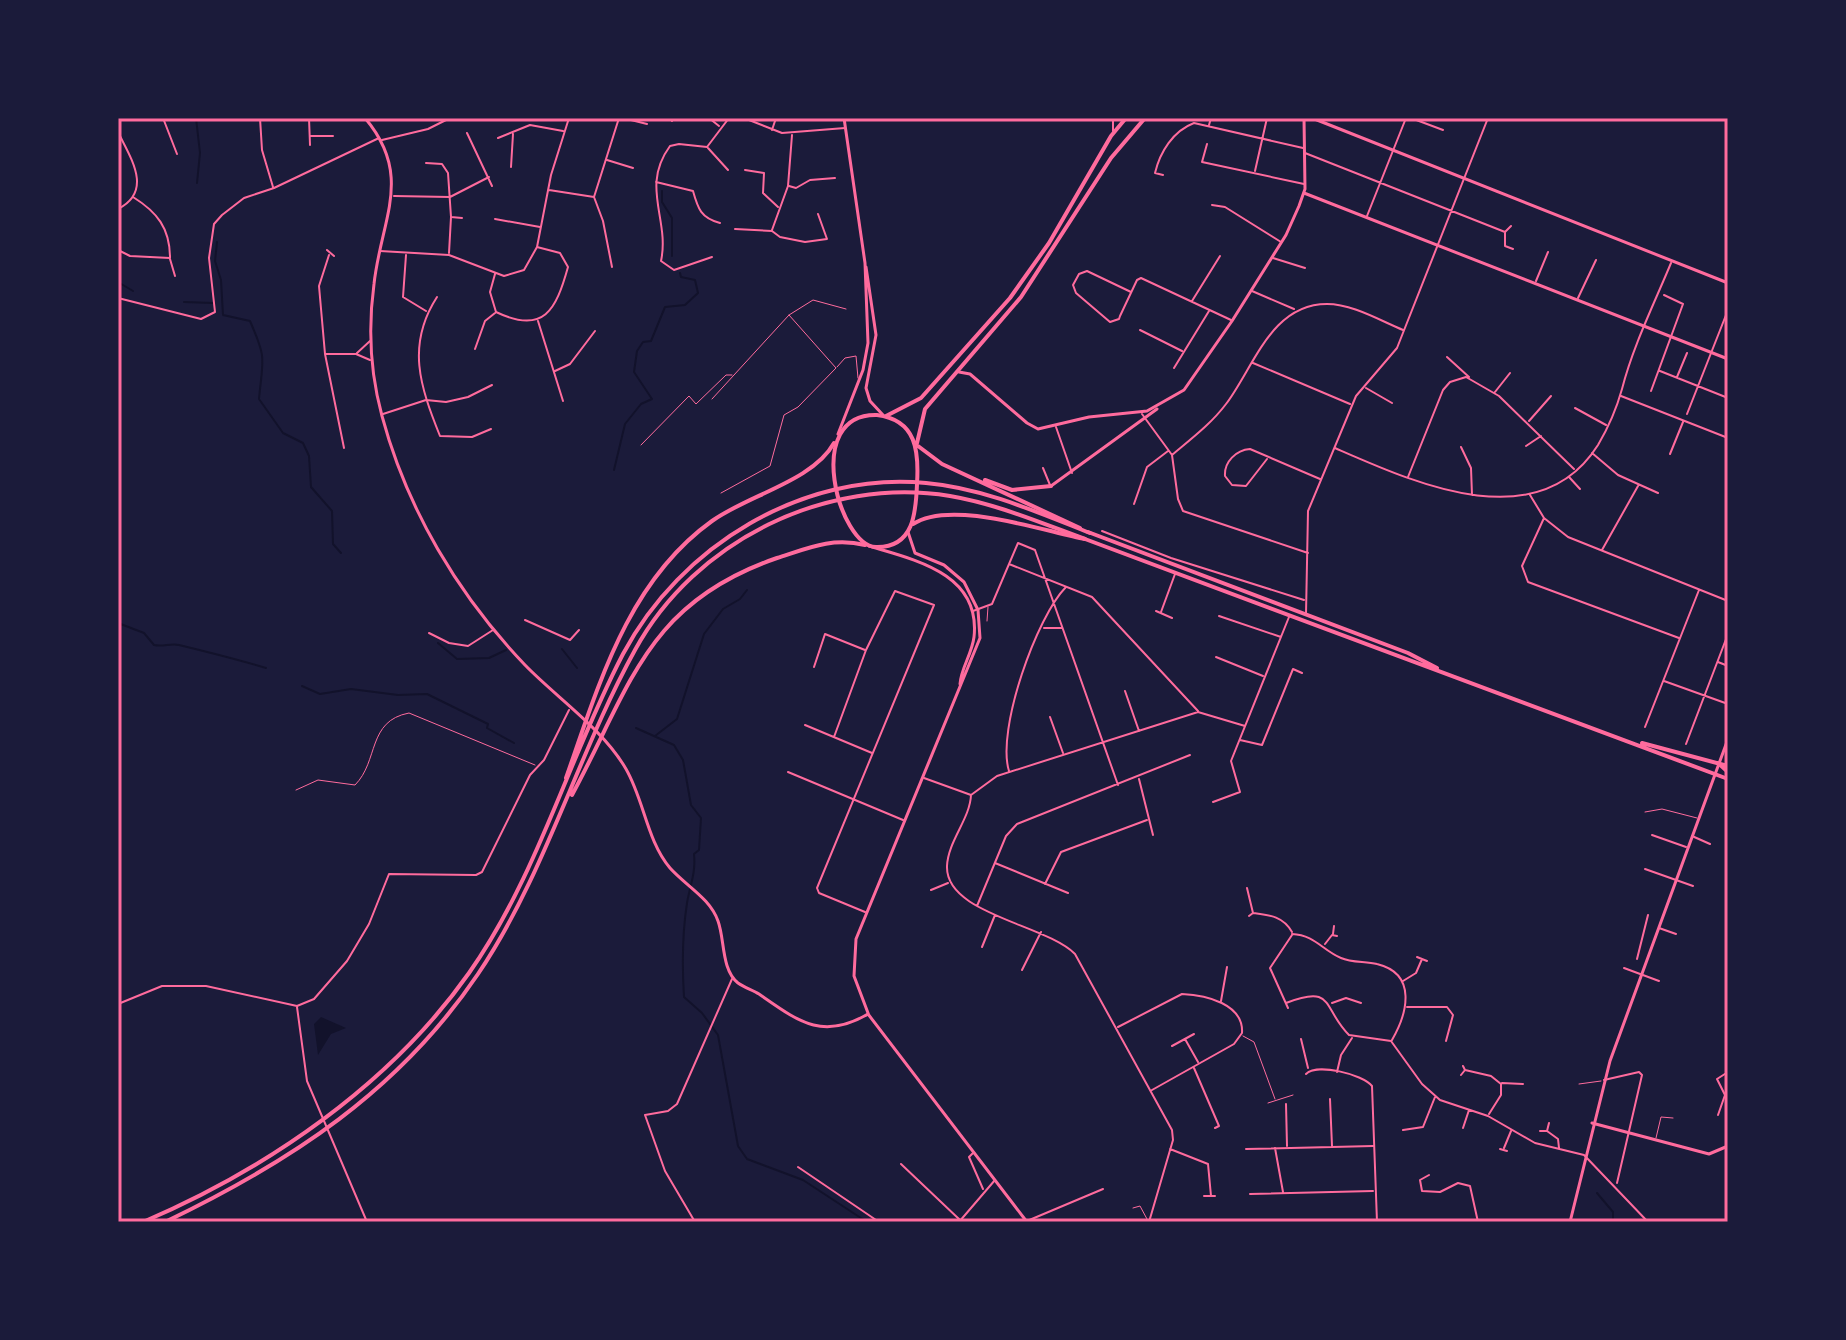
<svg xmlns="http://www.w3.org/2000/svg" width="1846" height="1340" font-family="Montserrat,sans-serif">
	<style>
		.water { fill: #12122b }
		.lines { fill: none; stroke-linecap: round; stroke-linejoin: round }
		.stream { stroke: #12122b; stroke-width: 2 }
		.service { stroke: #ff6b9d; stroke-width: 1 }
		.pedestrian { stroke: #ff6b9d; stroke-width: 2 }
		.minor { stroke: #ff6b9d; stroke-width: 2 }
		.tertiary { stroke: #ff6b9d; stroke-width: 3 }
		.secondary { stroke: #ff6b9d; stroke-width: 3 }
		.primary { stroke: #ff6b9d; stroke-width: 3 }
		.trunk { stroke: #ff6b9d; stroke-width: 4 }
		.motorway { stroke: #ff6b9d; stroke-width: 4 }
		.neatline { fill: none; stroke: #ff6b9d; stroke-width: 3 }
	</style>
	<rect width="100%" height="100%" fill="#1b1b3a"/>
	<!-- water -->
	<path class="water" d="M 321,1017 L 346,1028 L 331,1034 L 318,1055 L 314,1024 Z"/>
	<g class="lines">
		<!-- stream -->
		<path class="stream" d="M 196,118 L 200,153 L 197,183
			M 662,191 L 662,202 L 672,218 L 672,256
			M 217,242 L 215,261 L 221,280 L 223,315 L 250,321 C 267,360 263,357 259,399 L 283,433 L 303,443 L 309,456 L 311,487 L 332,511 L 333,544 L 341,553
			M 118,282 L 133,291
			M 184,302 L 213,303
			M 614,470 L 625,424 L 641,404 L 652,399 L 634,372 L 637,351 L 643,342 L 651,341 L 665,307 L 685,305 L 698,293 L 695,280 L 681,277 L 680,273
			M 118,623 L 144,633 L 154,645 C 163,647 171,643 179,645 C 208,652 236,659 266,668
			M 438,643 L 457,659 L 489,658 L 506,650
			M 562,649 L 577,668
			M 302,686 L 320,694 L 351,689 L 398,695 L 427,694 L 488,724 L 487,728 L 514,743
			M 636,728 L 674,745 L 683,760 L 691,805 L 701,818 L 699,850 L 694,854 C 696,873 690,885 687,903 C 682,935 682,965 684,997 L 702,1013 L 718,1035 L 738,1146 L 747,1159 L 803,1180 L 867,1222
			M 655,736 L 677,719 L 704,634 L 723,609 L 740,599 L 747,590
			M 1597,1193 L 1613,1212 L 1613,1222"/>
		<!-- service -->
		<path class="service" d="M 837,367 L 845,358 L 856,356 L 858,378
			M 712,399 L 789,315 L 813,300 L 846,309
			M 641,445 L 689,396 L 696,404 L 726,375 L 732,375
			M 721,493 L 770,466 L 784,415 L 798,407 L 836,368 L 789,315
			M 987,621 L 988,607
			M 296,790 L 318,780 L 355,785 C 379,761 367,721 409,713 L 535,765
			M 1645,812 L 1662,809 L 1697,818
			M 1243,1036 L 1254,1042 L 1275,1099
			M 1579,1084 L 1601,1081
			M 1268,1103 L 1293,1095
			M 1656,1138 L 1661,1117 L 1673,1118
			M 1133,1208 L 1140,1206 L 1147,1219"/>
		<!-- pedestrian -->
		<path class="pedestrian" d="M 449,253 L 451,217"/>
		<!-- minor -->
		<path class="minor" d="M 163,118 L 177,154
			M 260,118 L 262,150 L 273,187
			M 309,118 L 310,145
			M 623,118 L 647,124
			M 709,118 L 719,126
			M 744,118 L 782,133 L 845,128
			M 1411,118 L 1443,130
			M 672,121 L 673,118
			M 1209,125 L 1211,118
			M 772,130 L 776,118
			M 1113,131 L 1113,118
			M 118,132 C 130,157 154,191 118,209
			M 467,133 L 492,186
			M 310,136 L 333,136
			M 498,138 L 530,125 L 563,131
			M 382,140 L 428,129 L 450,118
			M 1207,144 L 1202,162 L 1304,184
			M 708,148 L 728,170
			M 1305,153 L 1505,232
			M 607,160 L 633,168
			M 426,163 L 442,164 L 448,173 L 451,217 L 462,218
			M 511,167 L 513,134
			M 745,170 L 764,173 L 763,193 L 778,207
			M 1255,171 L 1267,118
			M 1163,175 L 1155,173 C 1160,152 1173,131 1194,123 L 1303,148
			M 656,182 L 693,191 C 698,209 701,218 720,223
			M 789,186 L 796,188 L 810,180 L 835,178
			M 549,190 L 594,197 L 603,221 L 612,267
			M 394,196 L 450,197 L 489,177
			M 594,197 L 619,118
			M 1212,205 L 1225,207 L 1281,242
			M 1367,216 L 1406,118
			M 495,219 L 540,227
			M 1511,226 L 1505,232 L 1505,246 L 1513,249
			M 735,229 L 772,231 L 780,237 L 805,242 L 827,239 L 818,214
			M 772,230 L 788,186 L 792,135
			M 118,250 L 130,256 L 170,258 C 170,228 157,212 133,197
			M 327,250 L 334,256
			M 380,251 L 449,255 L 504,276 L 524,270 L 537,247 L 551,175 L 569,118
			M 329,255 L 319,286 L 325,354 L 344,448
			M 406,255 L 403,297 L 426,311
			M 712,257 L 674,270 L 661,261 C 670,219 640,187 670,146 L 679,144 L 707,147 L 729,118
			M 1273,258 L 1305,268
			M 170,259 L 175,276
			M 495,274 L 490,292 L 496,312 C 544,335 556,310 568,267 L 560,253 L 537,247
			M 1536,281 L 1548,252
			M 1252,291 L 1294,309
			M 1131,292 L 1087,271 L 1079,274 L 1073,285 L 1076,293 L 1110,322 L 1119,319 L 1120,316 L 1137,280 L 1141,278 L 1231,320
			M 437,297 C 406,345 420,386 440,436 L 472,437 L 491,429
			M 118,298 L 201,319 L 215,312 L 209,258 L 214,224 L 222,215 L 244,198 L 274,188 L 379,138
			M 1578,298 L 1596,260
			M 1192,301 L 1220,256
			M 538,321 L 563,401
			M 1140,330 L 1182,351
			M 475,349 L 485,321 L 495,313
			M 357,353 L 370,341
			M 326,354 L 356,354 L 370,360
			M 1447,357 L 1469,377
			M 1253,363 L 1350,404
			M 1174,368 L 1209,311
			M 555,371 L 570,364 L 595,331
			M 1660,371 L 1728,398
			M 1677,377 L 1687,353
			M 1366,388 L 1392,403
			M 1651,391 L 1683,304 L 1664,295
			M 1495,392 L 1510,373
			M 1621,396 L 1728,438
			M 1575,408 L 1606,425
			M 383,414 L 426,400 L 446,402 L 468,397 L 492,385
			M 1142,414 L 1172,455 L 1178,499 L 1183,511 L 1308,553
			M 1687,414 L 1728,310
			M 1529,421 L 1551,396
			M 1056,427 L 1072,473
			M 1526,446 L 1541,436
			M 1461,447 L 1471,468 L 1472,495
			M 1335,448 C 1413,482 1538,540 1598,445 C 1608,428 1617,407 1622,389 C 1633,346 1654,304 1671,263
			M 1592,453 L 1618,475 L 1658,493
			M 1670,454 L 1683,422
			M 1172,455 C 1191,439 1211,424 1226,404 C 1254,367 1271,304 1327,304 C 1352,304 1379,320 1403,330
			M 1267,459 L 1246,486 L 1232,485 L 1225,476 C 1224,462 1236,450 1250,449 L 1320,479
			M 1043,468 L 1050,485
			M 1408,477 L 1443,390 L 1450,382 L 1466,377 L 1499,396 L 1574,469
			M 1569,477 L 1580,489
			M 1530,495 L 1544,518 L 1568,537 L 1728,601
			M 1134,504 L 1147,467 L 1168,451
			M 1544,518 L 1522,566 L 1528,582 L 1679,638
			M 1102,531 L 1171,558 L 1304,600
			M 1602,550 L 1638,486
			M 1009,564 L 1092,597 L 1198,711
			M 973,611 L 992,604 L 1018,543 L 1035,550 L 1118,785
			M 1156,611 L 1172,618
			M 1161,612 L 1175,574
			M 1306,614 L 1308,511 L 1356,396 L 1397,348 L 1488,118
			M 1219,616 L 1281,637
			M 525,620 L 570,640 L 579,630
			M 1044,628 L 1062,628
			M 429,633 L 449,643 L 468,646 L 493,630
			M 1216,657 L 1263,676
			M 1718,662 L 1728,666
			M 814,667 L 825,634 L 865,650
			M 1664,681 L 1728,704
			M 1125,691 L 1139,731
			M 1050,717 L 1063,753
			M 805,725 L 872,753
			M 1645,727 L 1699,590
			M 834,737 L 866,650 L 895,591 L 934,605 L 817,888 L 819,893 L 865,912
			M 1240,740 L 1262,745 L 1293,669 L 1302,673
			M 1686,744 L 1728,634
			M 1009,771 C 996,730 1037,616 1066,587
			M 788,772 L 903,820
			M 924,778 L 971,795 L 997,776 L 1198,712 L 1245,726
			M 1139,779 L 1153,835
			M 971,795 C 970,819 948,841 947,866 C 945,914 1045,924 1075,954 L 1172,1130 L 1173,1140 L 1149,1222
			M 1213,802 L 1240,792 L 1231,761 L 1289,617
			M 1652,835 L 1686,847
			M 1692,836 L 1710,844
			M 995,863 L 1068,893
			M 1645,869 L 1693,886
			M 1045,884 L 1061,852 L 1147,820
			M 1247,888 L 1253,913
			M 931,890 L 948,883
			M 977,906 L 1006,836 L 1017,824 L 1190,755
			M 1249,916 L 1253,913 C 1269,915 1283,916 1292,932
			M 1659,928 L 1676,934
			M 1292,934 C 1315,935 1322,950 1341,958 C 1352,963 1366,961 1377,964 C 1418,974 1407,1014 1392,1040
			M 1333,934 L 1334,926
			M 1325,944 L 1332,935 L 1337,936
			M 982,947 L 995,915
			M 1417,957 L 1427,961
			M 1637,959 L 1648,915
			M 1624,968 L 1659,981
			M 1022,970 L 1041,932
			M 1403,981 L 1416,973 L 1422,959
			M 1221,1001 L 1227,967
			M 1286,1003 C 1335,984 1322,1008 1349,1035 L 1391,1041 L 1422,1084 L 1440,1100 L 1488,1116 L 1535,1143 L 1584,1155 L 1648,1222
			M 1332,1003 L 1346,998 L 1361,1003
			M 118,1004 L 162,986 L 206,986 L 297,1006 L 314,999 L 347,961 L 369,924 L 389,874 L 476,875 L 482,872 L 530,775 L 544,760 L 569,710
			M 297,1007 L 307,1081 L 367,1222
			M 1407,1007 L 1447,1007 L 1453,1015 L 1446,1041
			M 1288,1008 L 1270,968 L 1292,935
			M 1118,1027 L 1182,994 C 1206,995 1244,1004 1242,1033 L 1234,1044 L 1152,1090
			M 1185,1039 L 1198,1062
			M 1301,1039 L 1308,1068
			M 1172,1046 L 1194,1034
			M 1194,1068 L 1219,1126 L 1215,1128
			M 1465,1070 L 1491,1076 L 1501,1084 L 1501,1095 L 1489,1114
			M 1337,1072 L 1341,1055 L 1352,1038
			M 1306,1074 C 1317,1063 1362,1074 1372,1086 L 1377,1222
			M 1461,1075 L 1465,1070 L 1463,1066
			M 1604,1080 L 1639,1072 L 1642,1075 L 1617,1183
			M 1502,1083 L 1523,1084
			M 1330,1099 L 1332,1146
			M 1286,1104 L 1287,1146
			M 1718,1115 L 1725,1095 L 1717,1079 L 1728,1072
			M 1463,1128 L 1469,1110
			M 1403,1130 L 1423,1127 L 1435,1097
			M 1540,1131 L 1547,1131 L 1549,1123
			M 1547,1131 L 1558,1139 L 1559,1148
			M 1275,1148 L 1283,1192
			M 1504,1148 L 1511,1131
			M 1170,1149 L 1208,1164 L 1211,1196
			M 1246,1149 L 1373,1146
			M 1500,1149 L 1507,1151
			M 973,1153 L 969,1157 L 983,1189
			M 901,1164 L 960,1220
			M 798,1167 L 879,1222
			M 1429,1175 L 1420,1180 L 1422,1191 L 1440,1192 L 1458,1183 L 1470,1186 L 1478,1222
			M 1250,1194 L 1373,1191
			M 1204,1196 L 1215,1196
			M 855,1220 L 857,1222
			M 1027,1221 L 1103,1189
			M 695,1222 L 665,1171 L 645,1115 L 668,1111 L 677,1104 L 732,979
			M 959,1222 L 995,1180"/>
		<!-- tertiary -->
		<path class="tertiary" d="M 1312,118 L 1728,283
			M 1304,193 L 1728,359
			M 959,372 L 970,374 L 1027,423 L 1038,429 L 1089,417 L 1147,411 L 1184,390 L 1232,321 L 1286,235 L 1299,206 L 1305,189 L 1304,118
			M 1051,486 L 1157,409
			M 869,546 C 916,560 981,574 974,637 C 972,654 961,668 960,684
			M 868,1013 L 854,976 L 856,939 L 980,638 L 978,610 L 964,582 L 944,565 L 915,553 L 908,532
			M 1592,1123 L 1709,1154 L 1728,1146"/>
		<!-- secondary -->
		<path class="secondary" d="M 365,118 C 414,176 381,219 374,284 C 368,328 370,372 382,416 C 407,509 458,595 525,665 C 557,698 603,729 626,769 C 644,800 647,841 670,868 C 686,886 710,898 718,921 C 725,940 721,969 738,983 C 745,988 753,990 759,994 C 798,1021 822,1041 868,1014 L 1027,1222"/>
		<!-- primary -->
		<path class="primary" d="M 866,267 L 876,335 L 866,388 L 870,401 L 883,415
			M 838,434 L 863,370 L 868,343 L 865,263 L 844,118
			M 1570,1222 L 1610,1061 L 1728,739"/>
		<!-- trunk -->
		<path class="trunk" d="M 877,415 C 917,420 919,452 917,484 C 916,512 914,548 876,547 C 839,546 802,413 877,415 Z
			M 886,416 L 921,398 L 1010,298 L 1049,243 L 1111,136 L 1126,118
			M 917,443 L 925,409 L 1021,297 L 1111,158 L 1145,118
			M 918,446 L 942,464 L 1080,528
			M 985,480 L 1012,490 L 1051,486
			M 913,524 C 951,499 1043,531 1085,539 L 1728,779
			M 1088,532 L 1408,653 L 1437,668
			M 1642,743 L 1728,766
			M 1718,763 L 1728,772"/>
		<!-- motorway -->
		<path class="motorway" d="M 566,778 C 599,684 628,581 712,521 C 748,495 813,481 834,443
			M 572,795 C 631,686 646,603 777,558 C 808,548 832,537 865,545
			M 143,1222 C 267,1169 390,1085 469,973 C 538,875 568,759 623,654 C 680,546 803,471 926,483 C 983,488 1037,512 1090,533
			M 165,1222 C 290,1162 399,1091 478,974 C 546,873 577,755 635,650 C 695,540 827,476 950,496 C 997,504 1041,523 1085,539"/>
	</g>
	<!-- border -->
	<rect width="1846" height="1340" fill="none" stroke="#1b1b3a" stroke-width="240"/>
	<rect x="120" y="120" width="1606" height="1100" class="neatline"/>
</svg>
